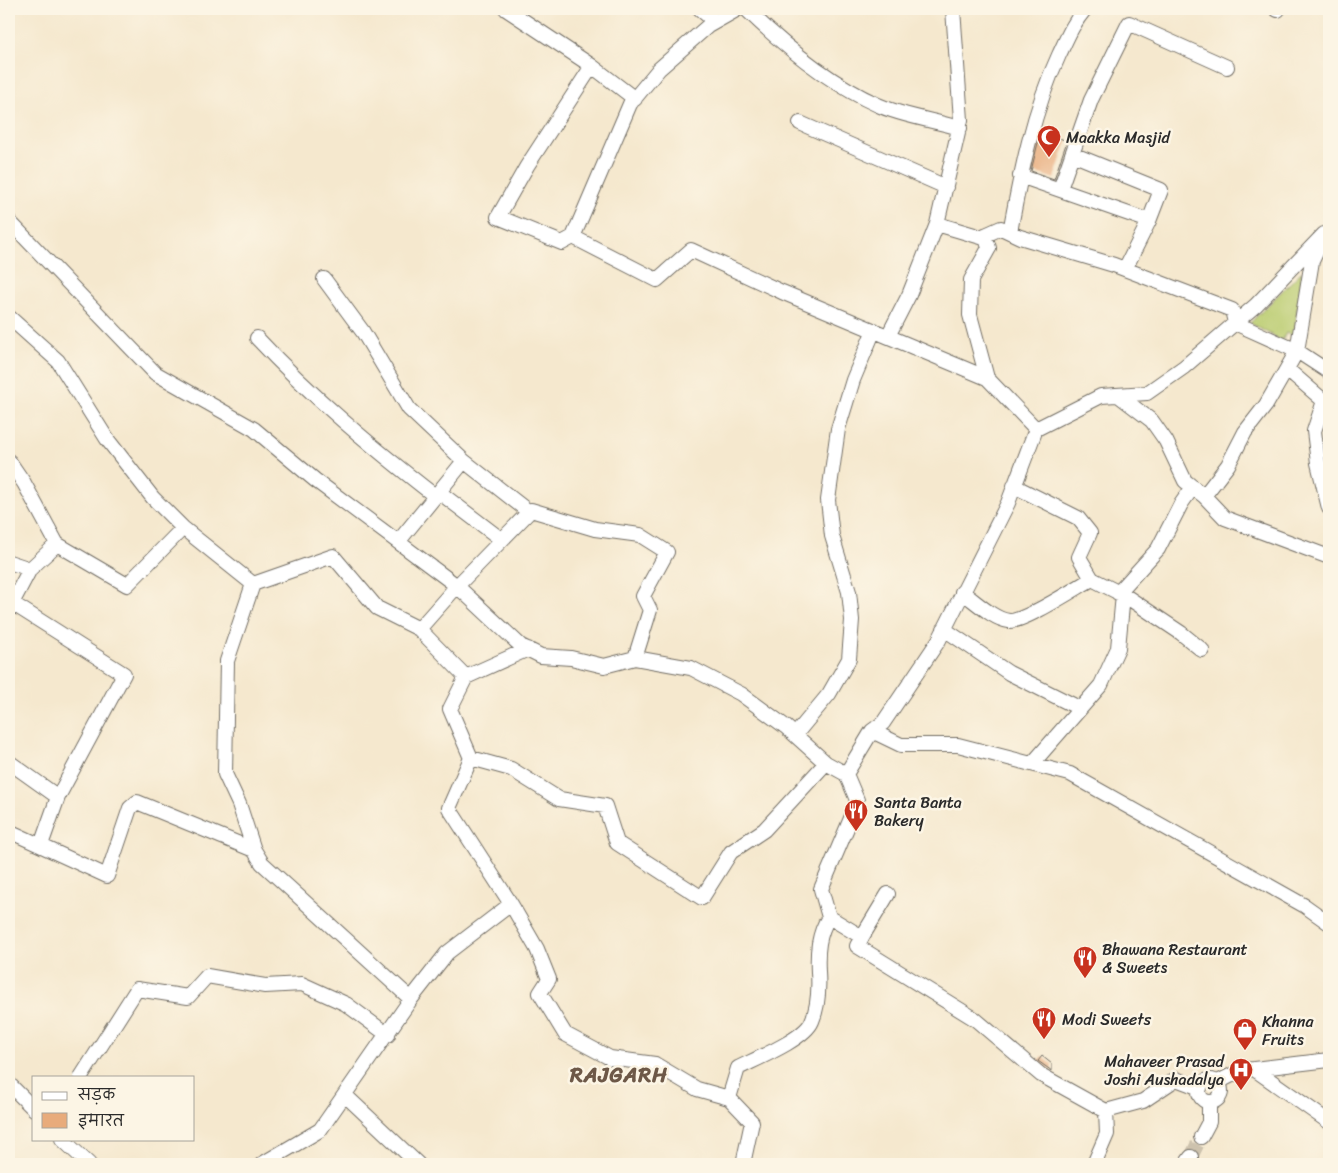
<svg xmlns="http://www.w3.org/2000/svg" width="1338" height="1173" font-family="Sriracha,'Playpen Sans Deva',sans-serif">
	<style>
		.green { fill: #bacc6f; stroke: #727c4d }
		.building { fill: #e8ab7b }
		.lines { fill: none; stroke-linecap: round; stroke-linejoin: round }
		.minor-tunnel { stroke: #cdc2ad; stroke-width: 14; stroke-dasharray: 14 7; stroke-linecap: butt }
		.minor-casing { stroke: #726d64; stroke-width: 16 }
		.minor { stroke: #fff; stroke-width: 14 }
		.labels { text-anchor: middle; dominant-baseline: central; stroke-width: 5; stroke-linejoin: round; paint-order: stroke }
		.poi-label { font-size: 16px; fill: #2b2b2b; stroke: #fcf5e5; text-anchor: start }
		.district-label { font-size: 21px; font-weight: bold; letter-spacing: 1px; fill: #6d5847; stroke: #fcf5e5 }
	</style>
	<rect width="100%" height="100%" fill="#fcf5e5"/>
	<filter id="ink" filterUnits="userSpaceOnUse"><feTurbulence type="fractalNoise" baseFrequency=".02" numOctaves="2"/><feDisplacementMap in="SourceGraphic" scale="10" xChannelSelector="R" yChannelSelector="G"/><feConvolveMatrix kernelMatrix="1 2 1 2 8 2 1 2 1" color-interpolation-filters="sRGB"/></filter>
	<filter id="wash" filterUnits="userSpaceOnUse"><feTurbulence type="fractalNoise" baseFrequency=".0096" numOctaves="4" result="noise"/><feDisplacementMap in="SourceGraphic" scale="20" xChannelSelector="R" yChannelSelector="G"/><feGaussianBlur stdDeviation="1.12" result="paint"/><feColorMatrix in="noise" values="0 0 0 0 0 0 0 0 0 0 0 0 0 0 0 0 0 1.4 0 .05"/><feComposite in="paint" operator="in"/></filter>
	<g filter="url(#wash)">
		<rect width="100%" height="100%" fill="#f5e8ce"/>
		<!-- green -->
		<path class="green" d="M 1302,271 L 1294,336 L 1286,333 L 1282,341 L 1250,323 Z"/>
		<g id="blocks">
			<!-- building -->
			<path class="building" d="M 1041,131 L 1067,141 L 1054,179 L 1031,171 Z
				M 1042,1056 L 1052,1064 L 1052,1071 L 1038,1061 Z"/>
		</g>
	</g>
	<g filter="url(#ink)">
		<use href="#blocks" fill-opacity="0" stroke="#726d64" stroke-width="1"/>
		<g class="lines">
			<!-- minor-tunnel -->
			<path class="minor-tunnel" d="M 1191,1157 L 1201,1137"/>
			<defs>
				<path id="minor" d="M 506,9 L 592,66 L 635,99
					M 700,9 L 715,22
					M 746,9 C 784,46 829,83 878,105 C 899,115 936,121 960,128
					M 1276,9 L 1278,10
					M 592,66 L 527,166 L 498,217 L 562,243 L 573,237 L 657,280 L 691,250 L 782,292 L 987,378 L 1036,429 L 1101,396 L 1147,393 L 1184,367 L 1256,305 L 1324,234
					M 800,123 L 946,187
					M 1072,154 L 1161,190 L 1149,221 L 1125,269
					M 1020,176 L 1149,221
					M 1060,189 L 1091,100 L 1129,23 L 1227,67
					M 9,221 L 155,373 L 254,429 L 315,480 L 457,586 L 521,646 L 541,656 L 571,658 L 604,666 L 635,658 L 691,668 L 741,694 L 786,727 L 826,763 L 846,774 L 857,800 L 855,809 L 821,889 L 829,917 C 818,934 817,952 818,972 C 819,987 818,1007 812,1021 C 805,1039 756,1059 738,1068 L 729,1098 L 752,1122 L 743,1164
					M 937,224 L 961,120 L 953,9
					M 1010,232 C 1021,172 1033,111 1059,55 C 1067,38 1073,23 1085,9
					M 985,235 L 989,248 L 971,280 L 970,315 L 987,378
					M 573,237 L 630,104 L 659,69 L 708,26 L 738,9
					M 1320,244 L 1312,261 L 1297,351 L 1329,372
					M 324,279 L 363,332 L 409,409 L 464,461
					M 9,317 L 58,361 L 107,439 L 153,498 L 183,528 L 253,584
					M 888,336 L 909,295 L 937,224 L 981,237 L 1001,228 L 1020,237 L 1114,265 L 1232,310 L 1235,323 L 1297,351 L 1266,405 L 1245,432 L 1228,465 L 1204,496
					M 257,338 C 312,397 372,447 435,496
					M 1287,369 L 1324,401 L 1314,431 L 1318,463 L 1329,508
					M 1118,395 L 1152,421 L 1166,441 L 1185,481 L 1204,496 L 1225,518 L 1329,557
					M 9,461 L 24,483 L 57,544 L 127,585 L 183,528
					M 1014,486 L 1078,518 L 1090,533 L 1079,557 L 1092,579 L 1127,597 L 1181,633 L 1202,650
					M 439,492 L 502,540
					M 398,542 L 464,461 L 529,512
					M 9,562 L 30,569 L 57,544
					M 962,592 C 975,601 993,619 1009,621 C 1024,622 1076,588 1092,579
					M 1118,593 L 1158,549 L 1181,504 L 1193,487
					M 12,603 L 124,674 L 58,797 L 41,845
					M 9,609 L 30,569
					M 944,629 L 1009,673 L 1079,708
					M 635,658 L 650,610 L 643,596 L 667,552 L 640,535 L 595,529 L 531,510 L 457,586 L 419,629 L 466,677 L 450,709 L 471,758 L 511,769 L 559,799 L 605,806 L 617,843 L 702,898 L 731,852 L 764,830 L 826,763
					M 466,677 L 528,649
					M 872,731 L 901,745 L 958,745 L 1070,774 L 1305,906 L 1329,923
					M 795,735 L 829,694 L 849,659 L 852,620 L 849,592 L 832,536 L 828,500 L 838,429 L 853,380 L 874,330
					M 9,762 L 58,797
					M 1032,764 L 1101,685 L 1118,648 L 1123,595
					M 846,774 L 872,731 L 883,723 L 939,640 L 1008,503 L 1036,429
					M 9,831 L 107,876 L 130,808 L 137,802 L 254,850
					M 511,904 L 537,949 L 549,979 L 540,993 L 565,1034 L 610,1058 L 655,1064 L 697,1089 L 729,1098
					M 829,917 L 862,937 L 857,946 L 975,1019 L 1041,1075 L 1106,1111 L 1143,1101 L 1176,1079 L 1200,1088
					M 862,937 L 888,894
					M 411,999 L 447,953 L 511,904 L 449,808 L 471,758
					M 1254,1069 L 1329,1060
					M 81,1077 L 137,989 L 188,997 L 207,976 L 265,986 L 302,984 L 346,1004 L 388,1035
					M1199 1091a11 11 0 1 1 22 0a11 11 0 1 1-22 0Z
					M 1218,1082 L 1242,1070 L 1254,1069 L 1329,1122
					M 9,1084 L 34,1109
					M 345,1095 L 418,1164
					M 1201,1137 L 1209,1122 L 1209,1102
					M 62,1139 L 89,1164
					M 262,1164 L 320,1130 L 411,999 L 262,863 L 254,850 L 239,804 L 225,774 L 227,661 L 253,584 L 333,556 L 377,608 L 419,629
					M 1094,1164 L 1107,1134 L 1106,1111
					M 1186,1164 L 1191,1157"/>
			</defs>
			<!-- minor casing -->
			<use href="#minor" class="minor-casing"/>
			<!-- minor -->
			<use href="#minor" class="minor"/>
		</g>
	</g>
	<!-- icons -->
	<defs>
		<symbol id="mosque-pin" viewBox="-11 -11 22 30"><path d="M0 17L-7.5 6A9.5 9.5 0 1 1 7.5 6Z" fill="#c8321e" stroke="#fcf5e5"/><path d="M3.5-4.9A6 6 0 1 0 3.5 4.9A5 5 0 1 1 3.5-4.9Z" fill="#fff"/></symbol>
		<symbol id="restaurant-pin" viewBox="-11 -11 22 30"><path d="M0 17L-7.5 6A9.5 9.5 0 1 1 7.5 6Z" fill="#c8321e" stroke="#fcf5e5"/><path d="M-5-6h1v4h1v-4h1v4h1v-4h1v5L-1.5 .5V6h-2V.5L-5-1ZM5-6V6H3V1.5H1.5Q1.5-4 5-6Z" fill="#fff"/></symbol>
		<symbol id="shop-pin" viewBox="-11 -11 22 30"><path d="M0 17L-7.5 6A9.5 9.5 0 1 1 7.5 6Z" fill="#c8321e" stroke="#fcf5e5"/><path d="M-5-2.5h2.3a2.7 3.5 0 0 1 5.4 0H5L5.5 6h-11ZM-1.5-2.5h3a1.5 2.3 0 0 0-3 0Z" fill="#fff"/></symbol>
		<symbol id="hospital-pin" viewBox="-11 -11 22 30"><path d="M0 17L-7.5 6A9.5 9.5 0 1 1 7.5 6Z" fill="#c8321e" stroke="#fcf5e5"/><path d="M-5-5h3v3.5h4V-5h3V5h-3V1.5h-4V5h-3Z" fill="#fff"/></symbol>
	</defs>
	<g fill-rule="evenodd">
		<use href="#mosque-pin" x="1035" y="123" width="28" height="38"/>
		<use href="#restaurant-pin" x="842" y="797" width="28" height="38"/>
		<use href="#restaurant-pin" x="1071" y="944" width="28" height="38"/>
		<use href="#restaurant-pin" x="1030" y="1005" width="28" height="38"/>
		<use href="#shop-pin" x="1231" y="1016" width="28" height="38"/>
		<use href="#hospital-pin" x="1227" y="1056" width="28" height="38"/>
	</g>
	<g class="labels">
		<!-- poi labels -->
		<g class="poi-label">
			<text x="1066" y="137">Maakka Masjid</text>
			<text x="874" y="802">Santa Banta<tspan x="874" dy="18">Bakery</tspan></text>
			<text x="1102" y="949">Bhawana Restaurant<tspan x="1102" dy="18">&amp; Sweets</tspan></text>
			<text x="1062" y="1019">Modi Sweets</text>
			<text x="1262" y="1021">Khanna<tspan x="1262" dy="18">Fruits</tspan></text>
			<text x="1224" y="1061" text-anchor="end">Mahaveer Prasad<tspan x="1224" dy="18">Joshi Aushadalya</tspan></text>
		</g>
		<!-- district labels -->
		<g class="district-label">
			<text x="619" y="1075">RAJGARH</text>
		</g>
	</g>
	<!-- margin -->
	<rect width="1338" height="1173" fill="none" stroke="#fcf5e5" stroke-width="30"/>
	<!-- legend -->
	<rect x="32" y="1076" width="162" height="65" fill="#fcf5e5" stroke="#a8a49b"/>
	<rect x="42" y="1092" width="25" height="8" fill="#ffffff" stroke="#a8a49b"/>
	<text x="78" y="1100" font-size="15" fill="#2b2b2b">सड़क</text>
	<rect x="42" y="1113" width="25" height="15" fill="#e8ab7b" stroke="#a8a49b"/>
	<text x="78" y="1126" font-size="15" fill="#2b2b2b">इमारत</text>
</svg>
